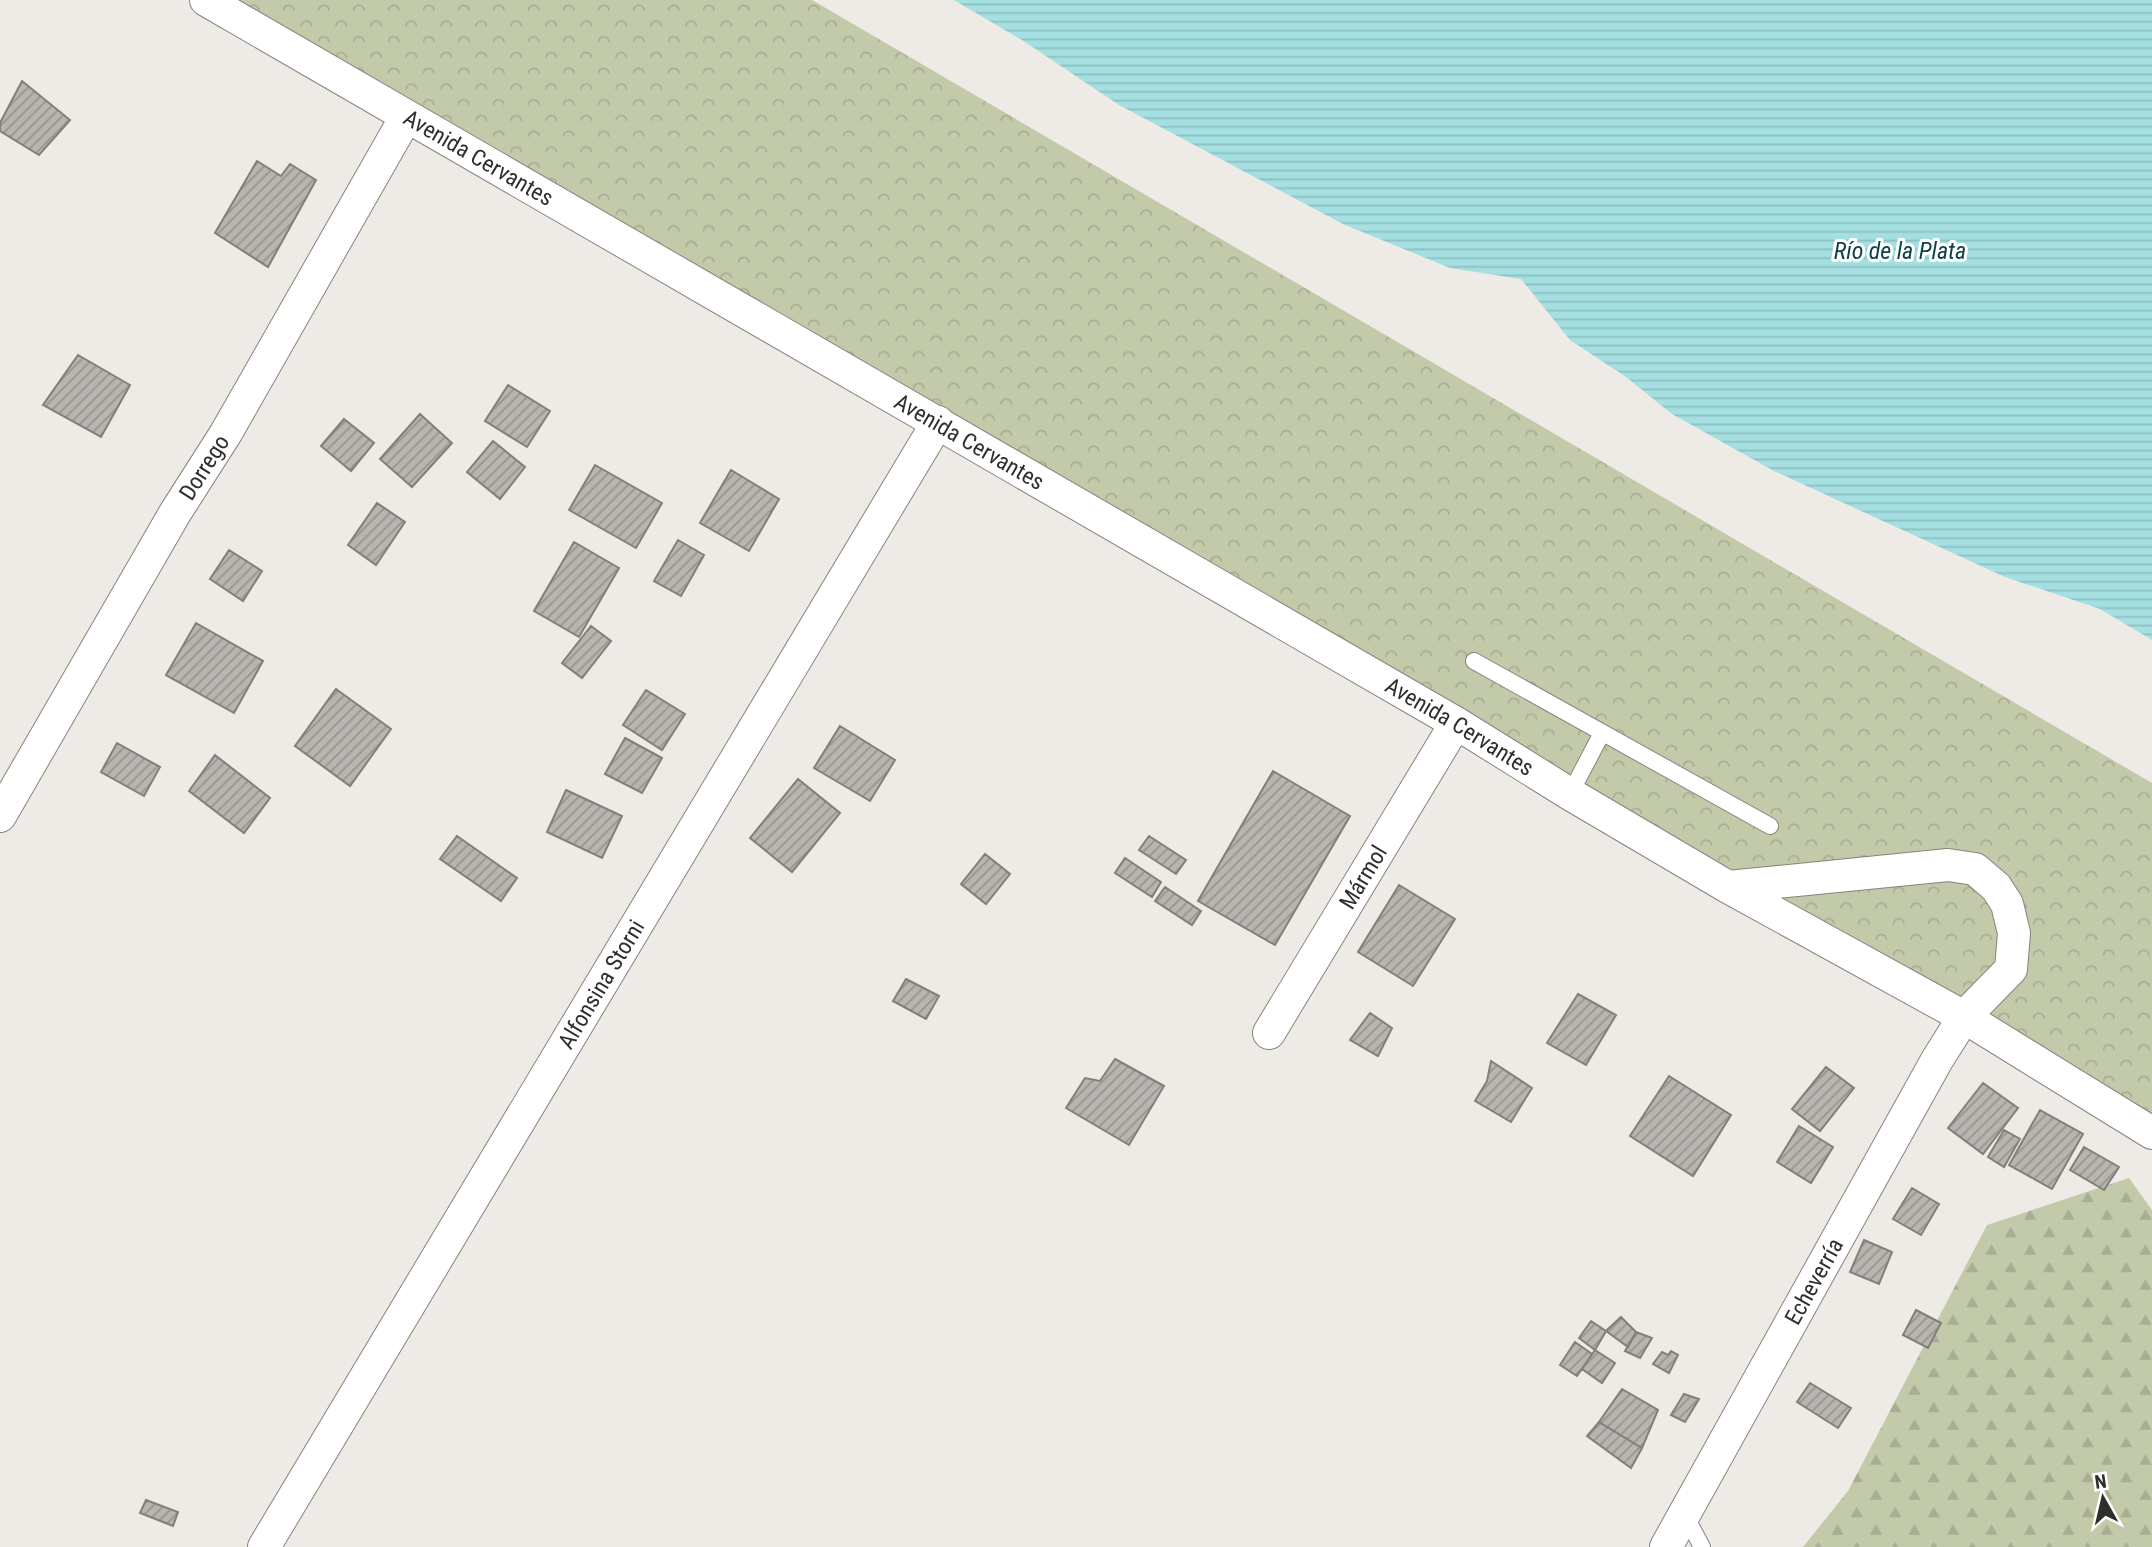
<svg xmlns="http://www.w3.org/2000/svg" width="2152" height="1547" font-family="'Roboto Condensed',sans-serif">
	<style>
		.forest { fill: url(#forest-firs) }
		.park { fill: url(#park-crowns) }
		.water { fill: url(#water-rules) }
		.building { fill: url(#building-hatch); stroke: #827f7a; stroke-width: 2 }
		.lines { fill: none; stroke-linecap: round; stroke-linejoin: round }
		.service-casing { stroke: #87837f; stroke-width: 18 }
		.minor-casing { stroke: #87837f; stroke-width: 34 }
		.service { stroke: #fff; stroke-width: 16 }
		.minor { stroke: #fff; stroke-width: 32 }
		.labels { text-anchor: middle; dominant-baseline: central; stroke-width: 6; stroke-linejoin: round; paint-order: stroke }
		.street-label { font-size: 23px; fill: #2f2e2c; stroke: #fff }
		.water-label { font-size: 24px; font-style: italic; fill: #0d4345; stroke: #fff }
	</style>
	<defs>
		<pattern id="forest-firs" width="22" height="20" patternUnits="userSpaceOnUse" patternTransform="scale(1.75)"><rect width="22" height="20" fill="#c2caa9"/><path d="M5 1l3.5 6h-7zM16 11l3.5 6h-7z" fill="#a7ae92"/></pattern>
		<pattern id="park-crowns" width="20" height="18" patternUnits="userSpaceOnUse" patternTransform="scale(1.75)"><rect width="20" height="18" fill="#c2caa9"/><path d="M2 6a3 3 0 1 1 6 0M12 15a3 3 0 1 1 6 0" fill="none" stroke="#a7ae92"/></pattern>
		<pattern id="water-rules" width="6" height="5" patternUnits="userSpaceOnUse" patternTransform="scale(1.75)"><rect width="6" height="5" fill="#a4dfe1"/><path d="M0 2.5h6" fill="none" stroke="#8ec0c1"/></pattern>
		<pattern id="building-hatch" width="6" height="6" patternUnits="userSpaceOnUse" patternTransform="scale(1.75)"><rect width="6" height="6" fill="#b8b5b0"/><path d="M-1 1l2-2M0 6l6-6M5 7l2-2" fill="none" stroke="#96948f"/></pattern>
	</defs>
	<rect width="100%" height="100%" fill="#eeeae5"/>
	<!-- forest -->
	<path class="forest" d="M 2129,1178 L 2152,1210 L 2152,1547 L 1803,1547 L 1848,1491 L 1987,1225 Z"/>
	<!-- park -->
	<path class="park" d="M 238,0 L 812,0 L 2152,783 L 2152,1114 Z"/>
	<!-- water -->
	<path class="water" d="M 954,0 L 2152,0 L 2152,640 L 2100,609 L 2005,577 L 1774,471 L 1672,414 L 1626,377 L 1570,340 L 1521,279 L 1450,268 L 1343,224 L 1119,105 L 1022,40 Z"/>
	<!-- building -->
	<path class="building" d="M 22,81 L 70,120 L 39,155 L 0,131 L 0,123 Z
		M 257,161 L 281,176 L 290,164 L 316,180 L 268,267 L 215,233 Z
		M 78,355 L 130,385 L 101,437 L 43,405 Z
		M 508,385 L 550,411 L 527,447 L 485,421 Z
		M 420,414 L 452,443 L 412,487 L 380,459 Z
		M 344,419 L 374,443 L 351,471 L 321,446 Z
		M 493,441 L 525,467 L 500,499 L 467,472 Z
		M 595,465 L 662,503 L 636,548 L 569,510 Z
		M 731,470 L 779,499 L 749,551 L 700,523 Z
		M 377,503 L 405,522 L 376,565 L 348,545 Z
		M 678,540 L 704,555 L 681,596 L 654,581 Z
		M 574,542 L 619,568 L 579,637 L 534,611 Z
		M 229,550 L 262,571 L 243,601 L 210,579 Z
		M 196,623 L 263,661 L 234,713 L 166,675 Z
		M 591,626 L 611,641 L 582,678 L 562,663 Z
		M 336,689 L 391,729 L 350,786 L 295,746 Z
		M 646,690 L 685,714 L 662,750 L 623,725 Z
		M 840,726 L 895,760 L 870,801 L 814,768 Z
		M 625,738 L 662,758 L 642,793 L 605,774 Z
		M 117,743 L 160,767 L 144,796 L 101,772 Z
		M 215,755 L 270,798 L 244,833 L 189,791 Z
		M 1273,771 L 1350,816 L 1275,945 L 1198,901 Z
		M 798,779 L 840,813 L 792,872 L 750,838 Z
		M 566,790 L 622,816 L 602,858 L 547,832 Z
		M 457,836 L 517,878 L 501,901 L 440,859 Z
		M 1149,836 L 1186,860 L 1176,874 L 1139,850 Z
		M 985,854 L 1010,874 L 986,904 L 961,884 Z
		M 1125,858 L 1161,882 L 1152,897 L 1115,873 Z
		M 1399,885 L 1455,919 L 1413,986 L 1358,952 Z
		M 1165,887 L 1201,911 L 1192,925 L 1155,901 Z
		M 906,979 L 939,996 L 926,1019 L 893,1001 Z
		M 1578,994 L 1616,1015 L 1586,1065 L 1547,1043 Z
		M 1370,1013 L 1392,1028 L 1378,1056 L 1350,1040 Z
		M 1115,1059 L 1164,1086 L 1129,1145 L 1066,1108 L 1085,1078 L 1100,1081 Z
		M 1491,1061 L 1532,1088 L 1511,1122 L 1475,1101 L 1487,1081 Z
		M 1826,1067 L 1854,1088 L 1820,1131 L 1792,1109 Z
		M 1669,1076 L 1731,1115 L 1693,1176 L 1630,1136 Z
		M 1983,1083 L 2018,1108 L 1983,1154 L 1948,1128 Z
		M 2040,1110 L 2083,1134 L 2052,1189 L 2009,1165 Z
		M 1799,1126 L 1833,1147 L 1811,1183 L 1777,1162 Z
		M 2004,1130 L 2020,1139 L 2004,1167 L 1988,1157 Z
		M 2084,1147 L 2119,1167 L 2104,1190 L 2070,1170 Z
		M 1912,1188 L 1939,1204 L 1921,1235 L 1893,1219 Z
		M 1864,1240 L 1892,1252 L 1879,1284 L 1850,1272 Z
		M 1916,1310 L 1941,1323 L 1928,1348 L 1903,1335 Z
		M 1621,1317 L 1636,1332 L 1628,1347 L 1606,1331 Z
		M 1591,1321 L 1606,1331 L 1595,1350 L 1579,1338 Z
		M 1636,1332 L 1652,1338 L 1640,1358 L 1625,1351 Z
		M 1575,1342 L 1592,1354 L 1577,1376 L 1560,1365 Z
		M 1595,1350 L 1615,1363 L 1602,1383 L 1582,1369 Z
		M 1671,1351 L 1678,1355 L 1669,1373 L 1653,1364 L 1662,1352 L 1668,1355 Z
		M 1810,1383 L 1851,1408 L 1838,1428 L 1797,1402 Z
		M 1622,1389 L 1658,1410 L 1642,1448 L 1599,1422 Z
		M 1684,1394 L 1699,1399 L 1685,1422 L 1671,1415 Z
		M 1599,1422 L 1642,1448 L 1631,1468 L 1587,1436 Z
		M 146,1500 L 178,1512 L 173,1526 L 140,1513 Z"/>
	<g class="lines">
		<defs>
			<path id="service" d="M 1474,661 L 1770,826
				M 1570,794 L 1602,733
				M 1685,1515 L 1702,1547"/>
			<g id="minor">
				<path id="s1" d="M 206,0 L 1456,723 L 1570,794 L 1728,887 L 1964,1017 L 2011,969 L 2014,933 L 2007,904 L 1996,887 L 1975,869 L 1948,865 L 1728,887"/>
				<path id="s2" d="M 0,816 L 175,513 L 226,433 L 406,117"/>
				<path id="s3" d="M 1269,1033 L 1456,723"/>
				<path id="s4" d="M 264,1547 L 938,422"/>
				<path id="s5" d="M 1666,1547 L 1937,1060 L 1964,1017 L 2152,1133"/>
			</g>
		</defs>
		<!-- service casing -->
		<use href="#service" class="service-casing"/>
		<!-- minor casing -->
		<use href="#minor" class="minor-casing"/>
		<!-- service -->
		<use href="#service" class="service"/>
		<!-- minor -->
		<use href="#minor" class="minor"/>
	</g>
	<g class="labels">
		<!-- street labels -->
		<g class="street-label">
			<text stroke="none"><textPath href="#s1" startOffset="315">Avenida Cervantes</textPath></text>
			<text stroke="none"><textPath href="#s1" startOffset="882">Avenida Cervantes</textPath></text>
			<text stroke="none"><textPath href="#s2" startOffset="404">Dorrego</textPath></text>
			<text stroke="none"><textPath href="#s1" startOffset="1449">Avenida Cervantes</textPath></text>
			<text stroke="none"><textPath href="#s3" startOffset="182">Mármol</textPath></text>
			<text stroke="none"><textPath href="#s4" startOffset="656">Alfonsina Storni</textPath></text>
			<text stroke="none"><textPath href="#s5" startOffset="304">Echeverría</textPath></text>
		</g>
		<!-- water labels -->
		<g class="water-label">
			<text x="1900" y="251">Río de la Plata</text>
		</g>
	</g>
	<!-- north arrow -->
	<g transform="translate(2103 1498) rotate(352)" stroke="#ffffff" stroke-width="5" paint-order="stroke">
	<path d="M0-5L12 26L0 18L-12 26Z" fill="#2f2e2c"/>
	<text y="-10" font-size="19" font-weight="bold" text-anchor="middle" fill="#2f2e2c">N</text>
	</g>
</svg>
